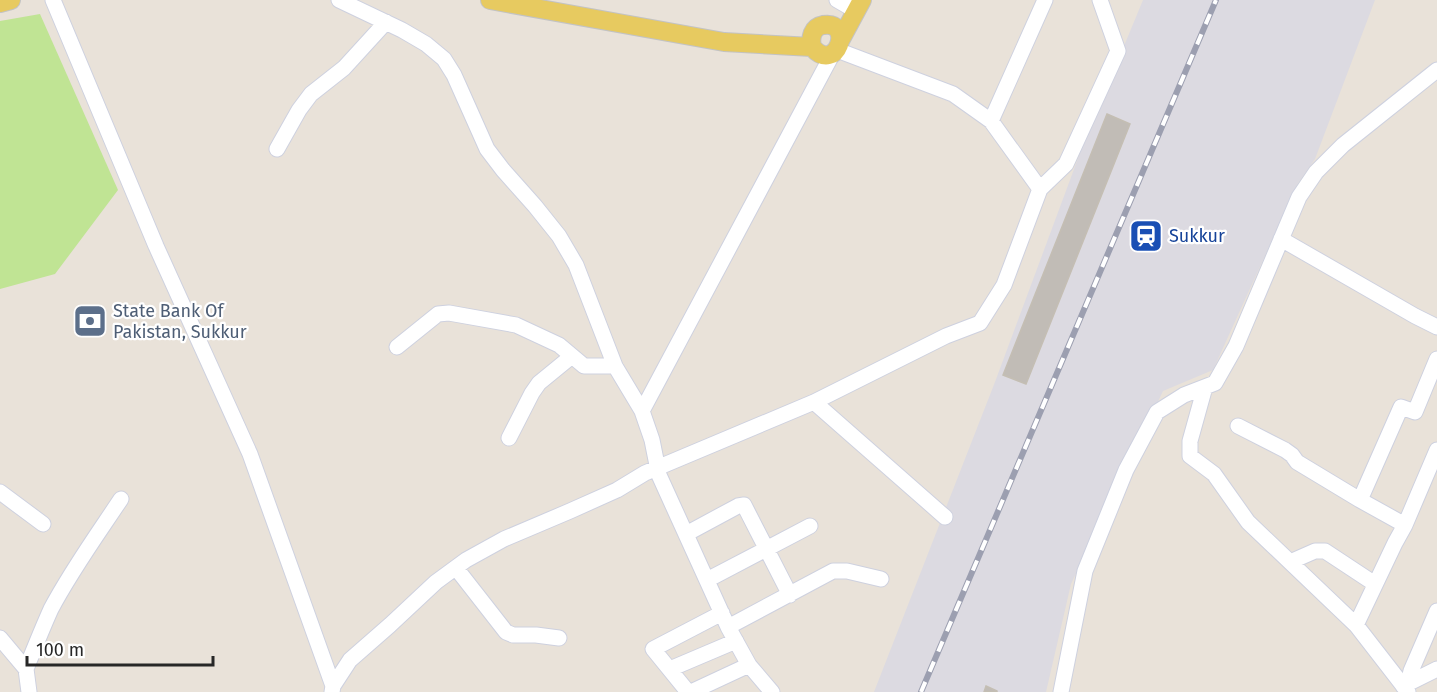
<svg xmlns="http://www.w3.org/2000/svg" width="1437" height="692" font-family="'Fira Sans',sans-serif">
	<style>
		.industrial { fill: #dcdae1 }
		.pitch { fill: #c0e494 }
		.building { fill: #c1bcb6; stroke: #c4beb3; stroke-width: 1.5 }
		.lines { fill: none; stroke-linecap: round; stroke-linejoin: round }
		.minor-casing { stroke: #ced1df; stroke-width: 17 }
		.major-casing { stroke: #c3c3c3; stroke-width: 20 }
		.minor { stroke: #fff; stroke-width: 15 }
		.major { stroke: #e7ca60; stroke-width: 18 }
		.rail-casing { stroke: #9c9fb0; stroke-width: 6 }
		.rail { stroke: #fff; stroke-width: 4; stroke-dasharray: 11; stroke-linecap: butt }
		.labels { text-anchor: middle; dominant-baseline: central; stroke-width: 4.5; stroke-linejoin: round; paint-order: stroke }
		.transit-label { font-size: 18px; fill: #164399; stroke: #fff; text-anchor: start }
		.service-label { font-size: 18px; fill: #4e5e75; stroke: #fff; text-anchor: start }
	</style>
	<rect width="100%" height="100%" fill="#e9e2d9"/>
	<!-- industrial -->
	<path class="industrial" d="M 1143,0 L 1375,0 L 1315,159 L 1298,183 L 1213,370 L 1163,391 L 1071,584 L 1046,692 L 874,692 L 995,382 L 1083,145 Z"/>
	<!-- pitch -->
	<path class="pitch" d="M 40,14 L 118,190 L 55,274 L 0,289 L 0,21 Z"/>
	<!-- building -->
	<path class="building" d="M 1107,114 L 1130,124 L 1026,384 L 1003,375 Z
		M 986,686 L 997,691 L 997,692 L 984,692 Z"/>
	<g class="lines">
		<defs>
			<path id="minor" d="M 53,0 L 156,246 L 250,454 L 333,686 L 332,692
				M 339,0 L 402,30 L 426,44 L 444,59 L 454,75 L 487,149 L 503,170 L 535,206 L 559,236 L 576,265 L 615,366 L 642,411 L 652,440 L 659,475 L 728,627 L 749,665 L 772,692
				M 837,0 L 856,11
				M 991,121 L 1045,0
				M 277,149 L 299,110 L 311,94 L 344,68 L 386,22
				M 1040,189 L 1066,164 L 1118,51 L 1100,0
				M 1281,239 L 1415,316 L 1437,327
				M 397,347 L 438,314 L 449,313 L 516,325 L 559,345 L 584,366 L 615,366
				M 1205,387 L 1190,441 L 1190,456 L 1214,474 L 1248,522 L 1356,625 L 1408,692
				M 814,402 L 945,517
				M 642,411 L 833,53
				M 1238,426 L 1285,450 L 1292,455 L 1297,462 L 1360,500 L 1405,525
				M 509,438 L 532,393 L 539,383 L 572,356
				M 0,492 L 43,524
				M 1360,500 L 1401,407 L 1415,412 L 1437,359
				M 686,534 L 738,506 L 744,505 L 790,595
				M 1290,562 L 1315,551 L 1325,551 L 1375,584
				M 456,568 L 506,632 L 513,635 L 536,635 L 559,638
				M 707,580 L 810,526
				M 1356,625 L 1395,543 L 1405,525 L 1437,450
				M 728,627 L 833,571 L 847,571 L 881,579
				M 0,638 L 26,669 L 29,692
				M 26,669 C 34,649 42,629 51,609 C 71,571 97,535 121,499
				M 670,669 L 736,641
				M 1408,683 L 1411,671 L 1437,611
				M 333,686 L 350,660 L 390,625 L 436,582 L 466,560 L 504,539 L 570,511 L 617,490 L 645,473 L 814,402 L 946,336 L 980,323 L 1004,285 L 1040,189 L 991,121 L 953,94 L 837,50
				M 1403,686 L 1437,669
				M 688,692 L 653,649 L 722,613
				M 691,692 L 749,665
				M 1061,692 L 1085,571 L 1126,470 L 1157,412 L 1184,395 L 1215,383 L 1236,346 L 1299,197 L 1316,172 L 1343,145 L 1437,70"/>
			<path id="major" d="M 490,0 L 724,42 L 812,47 C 837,76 855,20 823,25 C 812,27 810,38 812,47
				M 0,3 L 11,0
				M 841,39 L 862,0"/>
		</defs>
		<!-- minor casing -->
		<use href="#minor" class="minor-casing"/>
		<!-- major casing -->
		<use href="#major" class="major-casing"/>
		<!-- minor -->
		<use href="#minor" class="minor"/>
		<!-- major -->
		<use href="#major" class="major"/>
		<defs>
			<path id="rail" d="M 921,692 L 1216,0"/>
		</defs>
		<!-- rail casing -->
		<use href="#rail" class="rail-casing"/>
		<!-- rail -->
		<use href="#rail" class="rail"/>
	</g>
	<!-- icons -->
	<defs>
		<symbol id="station-square" viewBox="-11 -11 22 22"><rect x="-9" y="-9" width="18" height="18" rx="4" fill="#1a4fb4" stroke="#fff"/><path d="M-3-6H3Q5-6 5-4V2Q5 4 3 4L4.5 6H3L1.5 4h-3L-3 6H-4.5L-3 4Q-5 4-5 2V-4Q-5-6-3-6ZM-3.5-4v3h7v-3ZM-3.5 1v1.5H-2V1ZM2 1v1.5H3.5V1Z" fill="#fff"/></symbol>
		<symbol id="bank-square" viewBox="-11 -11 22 22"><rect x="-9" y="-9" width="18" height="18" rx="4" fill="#5c6f8a" stroke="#fff"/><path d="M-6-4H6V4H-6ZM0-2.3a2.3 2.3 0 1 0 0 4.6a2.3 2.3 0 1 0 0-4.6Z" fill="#fff"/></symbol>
	</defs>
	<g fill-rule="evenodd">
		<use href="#station-square" x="1127" y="217" width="38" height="38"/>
		<use href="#bank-square" x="71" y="302" width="38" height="38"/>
	</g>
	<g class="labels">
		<!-- transit labels -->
		<g class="transit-label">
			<text x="1169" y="236">Sukkur</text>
		</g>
		<!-- service labels -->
		<g class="service-label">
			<text x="113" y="311">State Bank Of<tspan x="113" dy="21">Pakistan, Sukkur</tspan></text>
		</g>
	</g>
	<!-- scale -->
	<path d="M27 656v9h186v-9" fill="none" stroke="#272727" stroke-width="3"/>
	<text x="36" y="656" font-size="18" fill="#272727" stroke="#ffffff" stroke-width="4.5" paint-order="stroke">100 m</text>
</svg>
